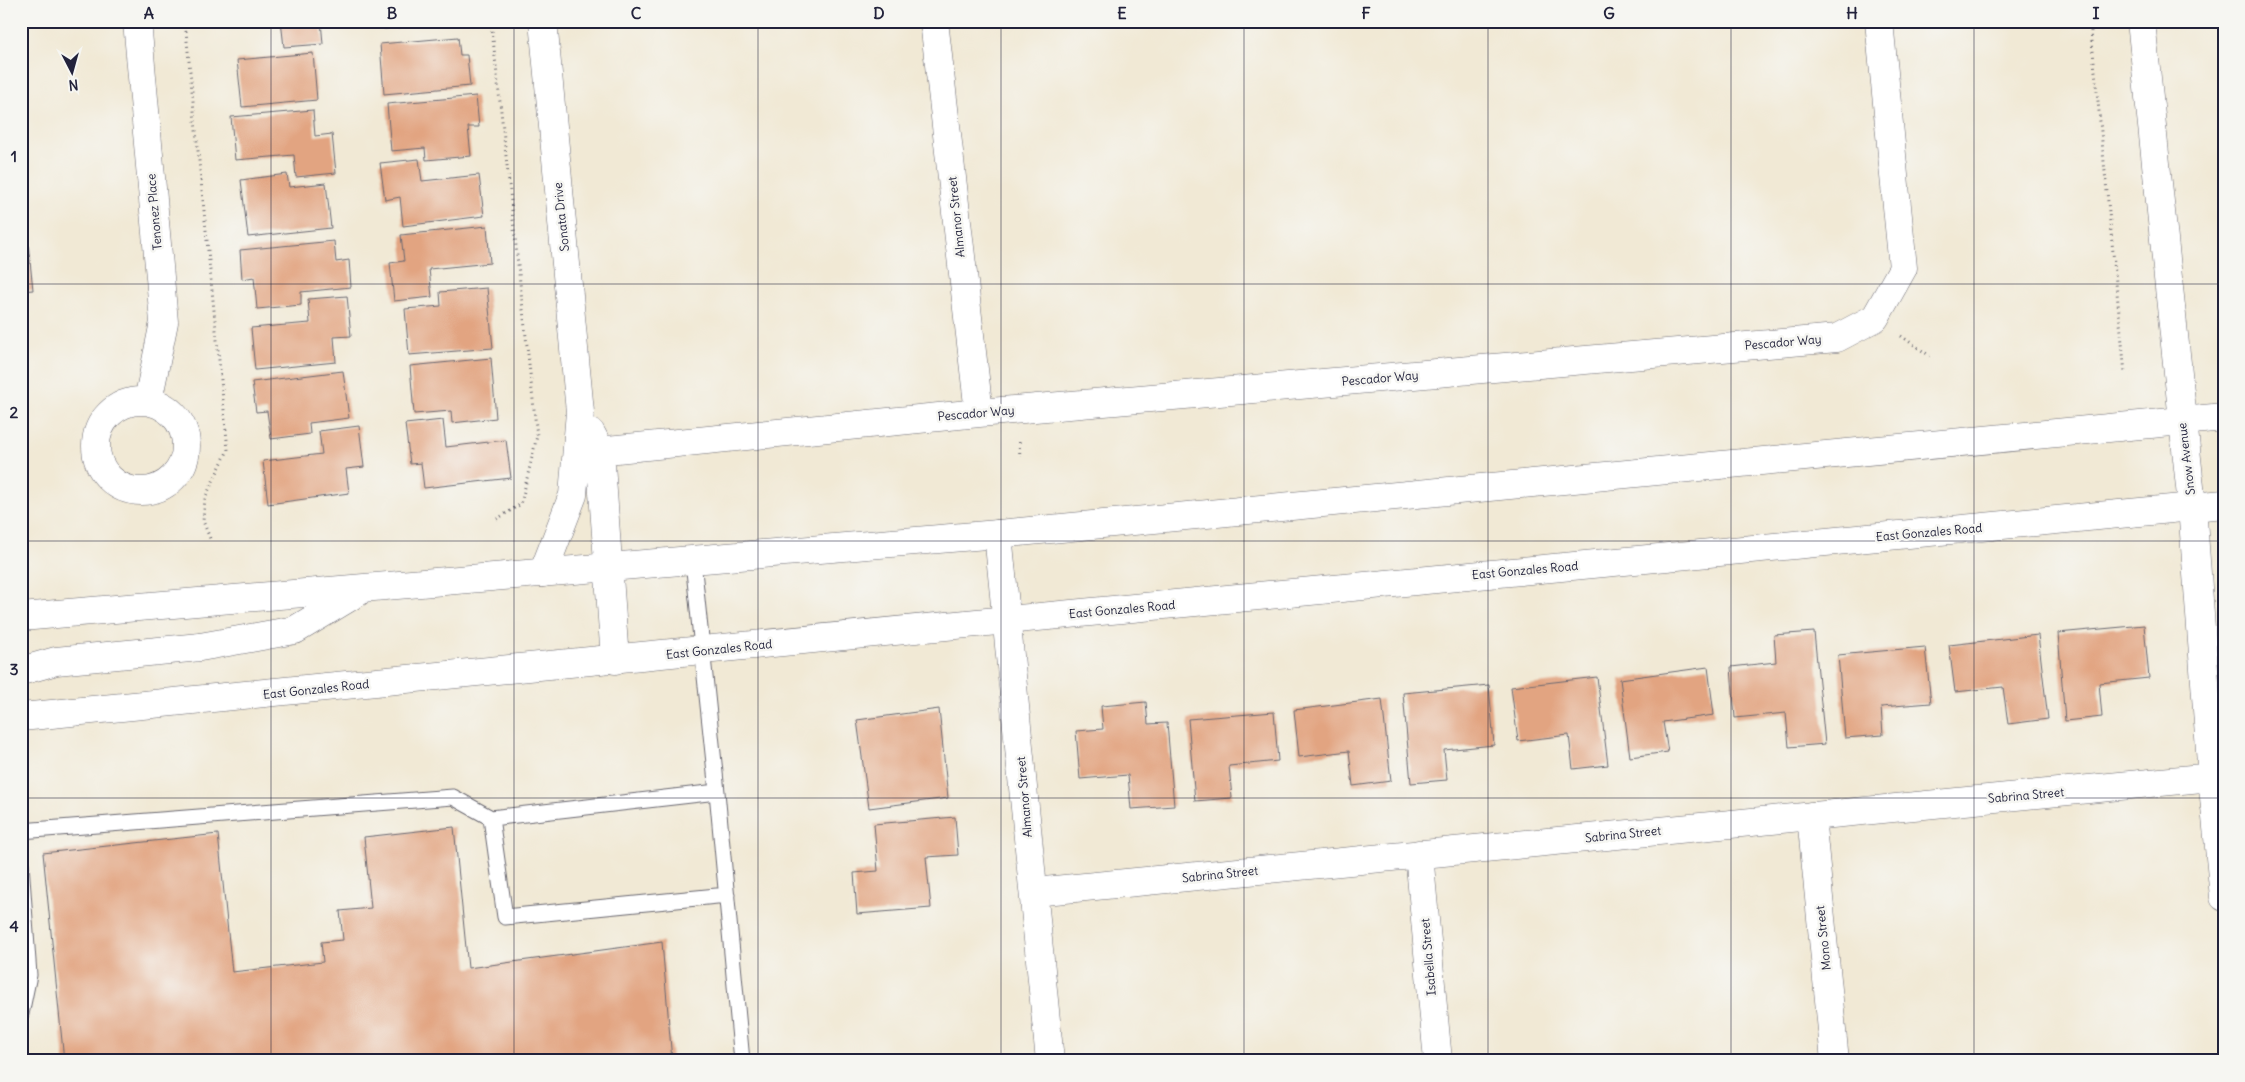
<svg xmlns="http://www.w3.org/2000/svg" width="2245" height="1082" font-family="Delius,sans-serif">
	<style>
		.building { fill: #e2a481 }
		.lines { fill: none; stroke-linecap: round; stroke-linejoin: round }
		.lane-casing { stroke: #6a6871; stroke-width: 17 }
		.street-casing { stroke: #6a6871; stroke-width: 29 }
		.secondary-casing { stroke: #6a6871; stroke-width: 29 }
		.path { stroke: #6a6871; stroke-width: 3; stroke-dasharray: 1 4; stroke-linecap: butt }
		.lane { stroke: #fff; stroke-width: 15 }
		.street { stroke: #fff; stroke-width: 28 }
		.secondary { stroke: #fff; stroke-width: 28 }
		.grid { fill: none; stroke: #22223b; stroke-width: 1; stroke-opacity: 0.55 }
		.labels { text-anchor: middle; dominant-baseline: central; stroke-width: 5; stroke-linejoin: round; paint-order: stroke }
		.street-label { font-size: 12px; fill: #22223b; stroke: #f6f6f2 }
		.neatline { fill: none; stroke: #22223b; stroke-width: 2 }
		.grid-label { font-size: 16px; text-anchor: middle; font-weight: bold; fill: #22223b }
	</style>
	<rect width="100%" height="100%" fill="#f6f6f2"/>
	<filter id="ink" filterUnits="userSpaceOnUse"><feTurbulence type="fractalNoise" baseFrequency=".02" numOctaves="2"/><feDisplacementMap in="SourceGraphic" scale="10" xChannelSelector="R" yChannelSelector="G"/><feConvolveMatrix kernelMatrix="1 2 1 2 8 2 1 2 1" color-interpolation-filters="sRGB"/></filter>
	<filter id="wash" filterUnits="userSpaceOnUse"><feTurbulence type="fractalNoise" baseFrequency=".0096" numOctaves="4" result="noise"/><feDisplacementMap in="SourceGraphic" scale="20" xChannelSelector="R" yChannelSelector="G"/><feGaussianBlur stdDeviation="1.12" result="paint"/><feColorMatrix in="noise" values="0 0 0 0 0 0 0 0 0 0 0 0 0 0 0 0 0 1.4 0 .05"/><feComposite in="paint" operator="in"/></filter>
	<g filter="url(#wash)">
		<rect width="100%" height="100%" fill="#f1e9d5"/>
		<g id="blocks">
			<!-- building -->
			<path class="building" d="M 281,21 L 321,21 L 323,44 L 284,47 Z
				M 383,21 L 407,21 L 408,27 L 384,29 Z
				M 458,37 L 460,55 L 467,55 L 470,86 L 384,94 L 380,44 Z
				M 313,53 L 317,100 L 242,107 L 237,60 Z
				M 476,96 L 479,127 L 468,127 L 471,156 L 426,160 L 425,148 L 391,151 L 387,104 Z
				M 313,110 L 315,136 L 332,134 L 336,173 L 296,177 L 294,155 L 235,160 L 231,117 Z
				M 419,159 L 422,181 L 479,175 L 484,216 L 403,226 L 400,197 L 385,200 L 380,163 Z
				M 287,174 L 289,187 L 326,183 L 331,228 L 248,237 L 241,180 Z
				M 21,175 L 33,290 L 21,291 Z
				M 487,226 L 490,263 L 429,269 L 432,297 L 394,301 L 390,263 L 404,261 L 401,235 Z
				M 334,241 L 336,262 L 349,260 L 351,287 L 301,292 L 301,305 L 257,309 L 254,277 L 242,279 L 240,250 Z
				M 487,288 L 493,348 L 409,355 L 405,309 L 441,306 L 440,292 Z
				M 347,296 L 351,336 L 334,337 L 336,362 L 255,370 L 251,328 L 310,323 L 308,299 Z
				M 491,358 L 496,418 L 452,423 L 451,411 L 414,414 L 410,366 Z
				M 343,371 L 349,418 L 309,423 L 310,434 L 271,439 L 267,411 L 256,412 L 252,382 Z
				M 443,420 L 446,447 L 506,440 L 511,478 L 424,488 L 421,463 L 410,464 L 405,424 Z
				M 359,426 L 364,467 L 346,469 L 349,493 L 268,504 L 263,461 L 322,454 L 319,431 Z
				M 2144,625 L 2149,678 L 2099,683 L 2102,717 L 2065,721 L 2058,633 Z
				M 1814,632 L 1825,744 L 1789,747 L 1786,713 L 1735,718 L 1731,667 L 1776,662 L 1774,635 Z
				M 2038,635 L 2048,719 L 2008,724 L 2003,687 L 1955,692 L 1949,645 Z
				M 1925,647 L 1931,703 L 1881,707 L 1883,735 L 1845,738 L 1838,655 Z
				M 1708,667 L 1714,715 L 1663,722 L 1668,752 L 1630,757 L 1620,679 Z
				M 1597,677 L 1608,765 L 1573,769 L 1569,735 L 1518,741 L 1511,687 Z
				M 1489,685 L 1494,745 L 1444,750 L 1447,780 L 1411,783 L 1403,693 Z
				M 1382,699 L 1391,781 L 1353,786 L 1349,751 L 1299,757 L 1294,710 Z
				M 1146,702 L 1148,724 L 1167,723 L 1174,806 L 1131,809 L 1128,775 L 1080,779 L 1076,731 L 1103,729 L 1101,706 Z
				M 939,709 L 948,798 L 869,808 L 857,720 Z
				M 1274,712 L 1278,761 L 1229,766 L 1232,798 L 1195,801 L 1188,719 Z
				M 955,817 L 958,855 L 926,857 L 931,908 L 857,914 L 854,873 L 878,871 L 874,824 Z
				M 454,827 L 468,968 L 662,942 L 672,1061 L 64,1061 L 43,853 L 218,834 L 232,972 L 323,962 L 321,942 L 343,940 L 340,911 L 371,908 L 364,837 Z"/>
		</g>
	</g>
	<g filter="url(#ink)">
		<use href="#blocks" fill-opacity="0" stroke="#6a6871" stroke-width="1"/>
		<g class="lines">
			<defs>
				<path id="lane" d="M 693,561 L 717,792 L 742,1061
					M 491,818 L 505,917 L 727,895
					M 21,831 L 453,797 L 491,818 L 717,792
					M 21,864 L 29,975 L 21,1014"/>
				<path id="street" d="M 137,21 L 164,322 L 148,401
					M 543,21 L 580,412 L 573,495 L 543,573
					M 934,21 L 979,413
					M 2141,21 L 2192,506 L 2212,777 L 2224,897
					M96 446a45 45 0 1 1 90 0a45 45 0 1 1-90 0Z
					M 591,433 L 600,450 L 615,660
					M 577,453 L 979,413 L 1837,338 L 1875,318 L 1903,268 L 1879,21
					M 998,534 L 1050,1061
					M 1811,816 L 1835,1061
					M 1419,854 L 1438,1061
					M 1034,892 L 2212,777"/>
				<path id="secondary" d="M 21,617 L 998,534 L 2224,417
					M 21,671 L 56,661 L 200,647 L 295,630 L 358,592
					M 21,717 L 1007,620 L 2224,504"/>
			</defs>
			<!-- lane casing -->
			<use href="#lane" class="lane-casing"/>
			<!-- street casing -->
			<use href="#street" class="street-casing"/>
			<!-- secondary casing -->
			<use href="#secondary" class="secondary-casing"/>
			<!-- path -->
			<path class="path" d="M 185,21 L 228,450 L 205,498 L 203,521 L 211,541
				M 491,21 L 537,436 L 521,504 L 497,519
				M 2090,21 L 2125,373
				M 1901,336 L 1930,356
				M 1019,442 L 1020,457"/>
			<!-- lane -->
			<use href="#lane" class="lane"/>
			<!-- street -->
			<use href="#street" class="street"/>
			<!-- secondary -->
			<use href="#secondary" class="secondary"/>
		</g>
	</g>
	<!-- grid -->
	<path class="grid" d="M 271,21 L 271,1061M 514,21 L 514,1061M 758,21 L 758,1061M 1001,21 L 1001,1061M 1244,21 L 1244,1061M 1488,21 L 1488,1061M 1731,21 L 1731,1061M 1974,21 L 1974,1061M 21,284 L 2224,284M 21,541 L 2224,541M 21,798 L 2224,798"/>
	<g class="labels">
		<!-- street labels -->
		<g class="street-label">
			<text transform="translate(154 212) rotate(-95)">Tenonez Place</text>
			<text transform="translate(561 217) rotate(-96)">Sonata Drive</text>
			<text transform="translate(956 217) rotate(-96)">Almanor Street</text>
			<text transform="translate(1783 342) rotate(-5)">Pescador Way</text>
			<text transform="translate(1380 378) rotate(-5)">Pescador Way</text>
			<text transform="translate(976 413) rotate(-5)">Pescador Way</text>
			<text transform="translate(2186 459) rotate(-97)">Snow Avenue</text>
			<text transform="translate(1929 532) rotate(-5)">East Gonzales Road</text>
			<text transform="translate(1525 570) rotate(-5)">East Gonzales Road</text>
			<text transform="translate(1122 609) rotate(-5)">East Gonzales Road</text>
			<text transform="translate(719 649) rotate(-6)">East Gonzales Road</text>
			<text transform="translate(316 689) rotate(-6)">East Gonzales Road</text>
			<text transform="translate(2026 795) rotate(-5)">Sabrina Street</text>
			<text transform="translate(1024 797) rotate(-95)">Almanor Street</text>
			<text transform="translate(1623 834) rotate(-6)">Sabrina Street</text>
			<text transform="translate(1220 874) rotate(-6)">Sabrina Street</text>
			<text transform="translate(1823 938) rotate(-96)">Mono Street</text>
			<text transform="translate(1428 957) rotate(-95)">Isabella Street</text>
		</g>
	</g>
	<!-- margin -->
	<rect width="2245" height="1082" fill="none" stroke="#f6f6f2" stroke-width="55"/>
	<!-- north arrow -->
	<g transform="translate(72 72) rotate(174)" stroke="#f6f6f2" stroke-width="4" paint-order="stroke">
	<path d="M0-4L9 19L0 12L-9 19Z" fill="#22223b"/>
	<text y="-8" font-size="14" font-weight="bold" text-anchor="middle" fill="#22223b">N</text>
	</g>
	<rect x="28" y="28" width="2190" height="1026" class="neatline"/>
	<g class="grid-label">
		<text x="149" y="19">A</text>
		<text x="392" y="19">B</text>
		<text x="636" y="19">C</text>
		<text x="879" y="19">D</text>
		<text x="1122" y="19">E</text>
		<text x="1366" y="19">F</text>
		<text x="1609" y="19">G</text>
		<text x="1852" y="19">H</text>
		<text x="2096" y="19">I</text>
		<text x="14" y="162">1</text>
		<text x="14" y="418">2</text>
		<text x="14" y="675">3</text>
		<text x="14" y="932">4</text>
	</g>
</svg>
